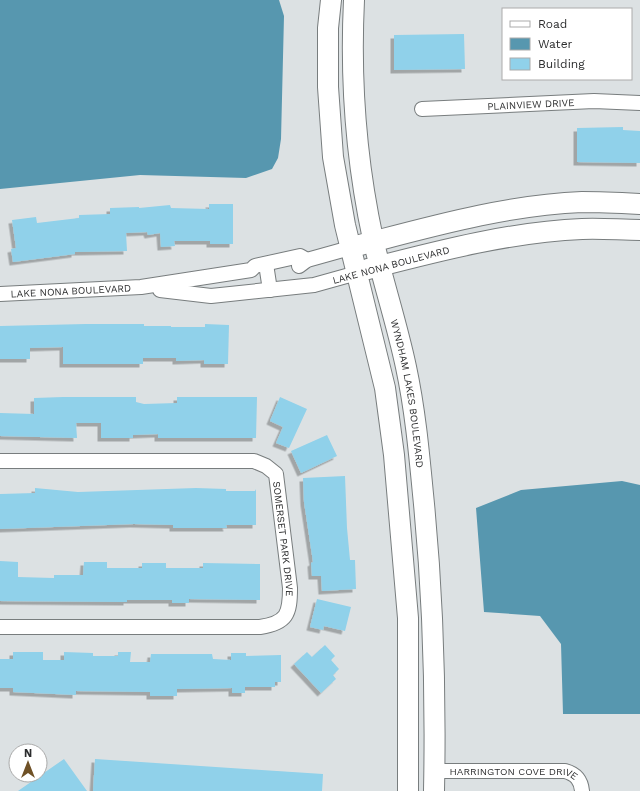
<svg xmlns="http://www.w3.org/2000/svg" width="640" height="791" font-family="'Work Sans',sans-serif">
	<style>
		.water { fill: #5797af }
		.building { fill: #90d1ea; filter: url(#shadow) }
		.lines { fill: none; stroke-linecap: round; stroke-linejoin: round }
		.street-casing { stroke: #787d7e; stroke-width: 16 }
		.secondary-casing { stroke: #787d7e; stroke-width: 22 }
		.street { stroke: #fff; stroke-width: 14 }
		.secondary { stroke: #fff; stroke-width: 20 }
		.labels { text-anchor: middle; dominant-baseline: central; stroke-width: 4; stroke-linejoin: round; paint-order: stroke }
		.street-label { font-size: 10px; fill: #2c2d2e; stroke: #fff }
	</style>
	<defs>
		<filter id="shadow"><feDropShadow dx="-3.5" dy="3.5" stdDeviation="0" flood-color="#0004"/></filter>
	</defs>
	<rect width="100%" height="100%" fill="#dce1e3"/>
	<!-- water -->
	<path class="water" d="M 0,0 L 279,0 L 284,16 L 281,139 L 278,158 L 272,169 L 246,178 L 140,175 L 0,189 Z
		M 622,481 L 640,485 L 640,714 L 563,714 L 561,644 L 540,616 L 484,612 L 476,508 L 521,490 Z"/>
	<!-- building -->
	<path class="building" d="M 464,34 L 465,69 L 394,70 L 394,35 Z
		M 623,127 L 623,130 L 640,131 L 640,163 L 577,162 L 577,128 Z
		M 209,204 L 233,204 L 233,244 L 210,244 L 210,241 L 174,241 L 175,246 L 161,247 L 160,233 L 148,235 L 147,232 L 126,233 L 127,251 L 75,252 L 75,254 L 13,262 L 11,249 L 16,248 L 12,220 L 36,217 L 37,223 L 79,218 L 79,215 L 110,214 L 110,208 L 139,207 L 139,208 L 170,205 L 171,208 L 209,209 Z
		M 86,324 L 144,324 L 144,326 L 171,326 L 171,327 L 205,327 L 205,324 L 229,325 L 228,364 L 204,364 L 204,360 L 176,361 L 176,358 L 143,358 L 143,364 L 63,364 L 63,347 L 30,348 L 30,359 L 0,359 L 0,326 Z
		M 63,397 L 136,397 L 136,402 L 144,404 L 177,403 L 177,397 L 257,397 L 256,438 L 158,438 L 158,434 L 133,435 L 133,438 L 101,438 L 101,423 L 76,423 L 77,438 L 0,436 L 0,413 L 34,414 L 34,398 Z
		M 280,397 L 307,409 L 289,448 L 276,443 L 283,427 L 270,421 Z
		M 327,435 L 337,456 L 301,473 L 291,451 Z
		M 345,476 L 347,528 L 350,560 L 355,560 L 356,589 L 322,591 L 321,576 L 312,576 L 311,563 L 313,562 L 304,502 L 303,478 Z
		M 35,488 L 78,492 L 196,488 L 226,489 L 226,491 L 255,491 L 256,489 L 256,525 L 226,525 L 227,528 L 173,528 L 173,525 L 134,524 L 0,529 L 0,494 L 35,493 Z
		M 0,561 L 18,562 L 18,577 L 54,578 L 54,575 L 83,575 L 84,562 L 107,562 L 107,568 L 142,568 L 142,563 L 166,563 L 166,568 L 203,568 L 203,563 L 260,564 L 260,600 L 189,599 L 189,603 L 172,603 L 172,600 L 127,600 L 127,602 L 0,601 Z
		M 317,599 L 351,607 L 345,631 L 324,626 L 323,630 L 310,627 Z
		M 325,645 L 335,656 L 331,660 L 339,669 L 333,675 L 336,679 L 321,693 L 294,664 L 307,652 L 312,657 Z
		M 13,652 L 43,652 L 43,660 L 64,660 L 64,652 L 93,653 L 93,656 L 118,656 L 118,652 L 131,652 L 130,662 L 150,662 L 151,654 L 212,654 L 213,659 L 231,660 L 231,653 L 246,653 L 246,656 L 281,655 L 281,682 L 275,682 L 275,687 L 245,687 L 245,693 L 232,693 L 232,688 L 177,689 L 177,696 L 150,696 L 150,692 L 76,691 L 76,695 L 13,692 L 13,688 L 0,688 L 0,659 L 13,659 Z
		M 64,759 L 87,791 L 18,791 Z
		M 95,759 L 323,774 L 322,791 L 93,791 Z"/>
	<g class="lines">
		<defs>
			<g id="street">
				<path id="s1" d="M 422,109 L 594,101 L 640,103"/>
				<path d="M 266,264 L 270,290"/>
				<path d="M 299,266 L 307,260 L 350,248"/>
				<path d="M 160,290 L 211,296 L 314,285 L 357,273"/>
				<path id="s2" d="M 0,294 L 141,287 L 251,270 L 255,266 L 300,256 L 307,260"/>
				<path id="s3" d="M 0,461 L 254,461 L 266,466 L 276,474 L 290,588 C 290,614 287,623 260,627 L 0,627"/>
				<path id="s4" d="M 434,771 L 565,771 C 576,774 581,780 582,791"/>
			</g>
			<g id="secondary">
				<path d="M 331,0 L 328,28 L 328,87 L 333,157 L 345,225 L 385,388 L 394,455 L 408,618 L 408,791"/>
				<path id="s5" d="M 354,0 C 350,81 356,160 373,239 C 383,282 397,324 406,367 C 415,409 419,452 423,494 C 433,593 436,692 434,791"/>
				<path d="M 360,245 C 433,226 507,205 582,202 C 601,202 621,203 640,204"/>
				<path d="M 368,269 C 438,251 510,232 582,229 C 601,228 621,230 640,230"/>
			</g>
		</defs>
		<!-- street casing -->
		<use href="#street" class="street-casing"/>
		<!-- secondary casing -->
		<use href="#secondary" class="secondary-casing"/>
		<!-- street -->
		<use href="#street" class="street"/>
		<!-- secondary -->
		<use href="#secondary" class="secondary"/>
	</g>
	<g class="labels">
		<!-- street labels -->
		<g class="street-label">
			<text stroke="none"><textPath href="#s1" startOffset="109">PLAINVIEW DRIVE</textPath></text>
			<text transform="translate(391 265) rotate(-15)">LAKE NONA BOULEVARD</text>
			<text stroke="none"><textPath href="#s2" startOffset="71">LAKE NONA BOULEVARD</textPath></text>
			<text stroke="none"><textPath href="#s5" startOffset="399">WYNDHAM LAKES BOULEVARD</textPath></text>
			<text stroke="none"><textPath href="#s3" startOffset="345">SOMERSET PARK DRIVE</textPath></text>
			<text stroke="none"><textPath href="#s4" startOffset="80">HARRINGTON COVE DRIVE</textPath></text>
		</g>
	</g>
	<!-- legend -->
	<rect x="502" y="8" width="130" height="72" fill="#ffffff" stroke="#ababab"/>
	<rect x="510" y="21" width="20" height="6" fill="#ffffff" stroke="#ababab"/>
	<text x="538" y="28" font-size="12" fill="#2c2d2e">Road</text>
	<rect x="510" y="38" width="20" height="12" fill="#5797af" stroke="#ababab"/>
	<text x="538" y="48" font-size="12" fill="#2c2d2e">Water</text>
	<rect x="510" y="58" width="20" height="12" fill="#90d1ea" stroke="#ababab"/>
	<text x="538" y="68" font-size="12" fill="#2c2d2e">Building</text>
	<!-- north arrow -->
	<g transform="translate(28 763)"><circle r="19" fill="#ffffff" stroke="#ababab"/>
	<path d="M0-3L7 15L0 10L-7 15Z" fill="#6f5126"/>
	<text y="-6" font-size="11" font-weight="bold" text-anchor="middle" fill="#2c2d2e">N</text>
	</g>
</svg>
